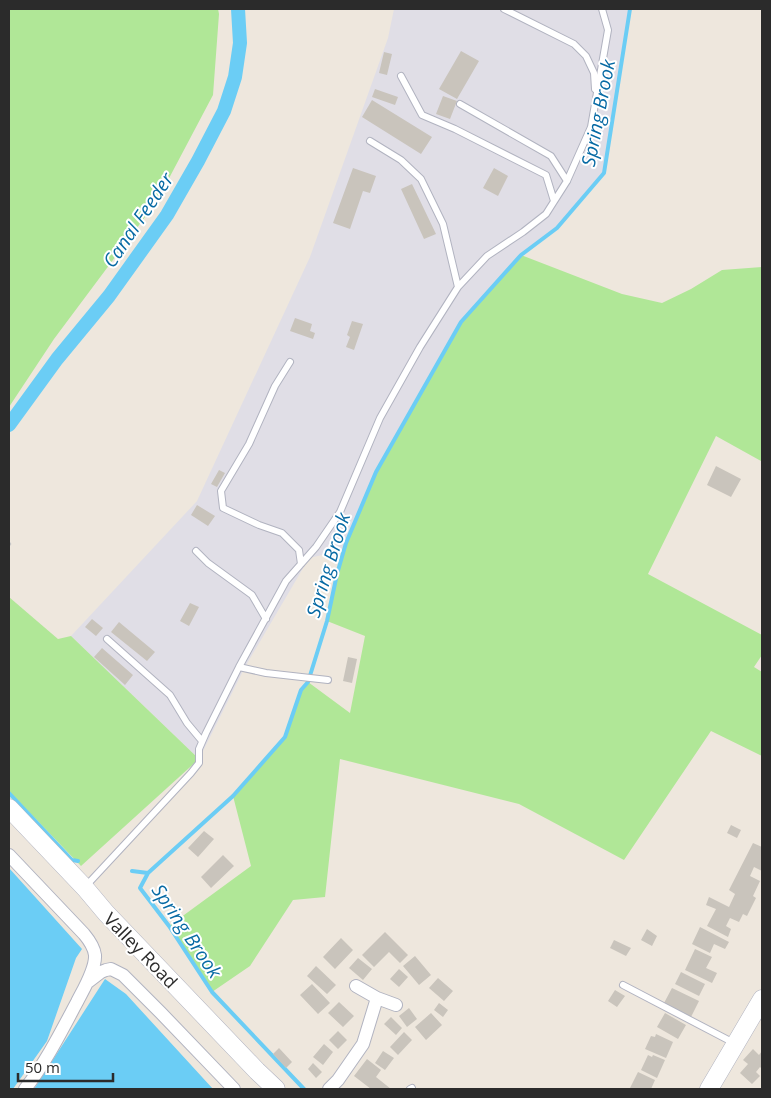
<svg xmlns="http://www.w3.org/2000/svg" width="771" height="1098" font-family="'Open Sans',sans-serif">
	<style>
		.industrial { fill: #e0dee6 }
		.green { fill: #b0e797 }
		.water { fill: #6bcdf5 }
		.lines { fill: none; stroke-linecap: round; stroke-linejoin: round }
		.stream { stroke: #6bcdf5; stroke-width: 4 }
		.canal { stroke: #6bcdf5; stroke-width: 14 }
		.building { fill: #c9c4bc }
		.lane-casing { stroke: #b1b3c0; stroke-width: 8 }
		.street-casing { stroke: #b1b3c0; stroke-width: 14 }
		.secondary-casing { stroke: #b1b3c0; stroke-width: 19 }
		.path { stroke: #c8c8c8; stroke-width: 2.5; stroke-dasharray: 4 2.5; stroke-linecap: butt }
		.lane { stroke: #fff; stroke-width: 6 }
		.street { stroke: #fff; stroke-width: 12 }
		.secondary { stroke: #fff; stroke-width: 18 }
		.labels { text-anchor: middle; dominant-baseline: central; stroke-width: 4; stroke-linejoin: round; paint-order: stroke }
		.street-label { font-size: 18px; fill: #2b2b2b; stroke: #fff }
		.water-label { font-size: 19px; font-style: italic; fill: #076aa4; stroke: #fff }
	</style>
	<rect width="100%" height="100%" fill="#eee7dd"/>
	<!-- industrial -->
	<path class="industrial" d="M 394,9 L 630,9 L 604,173 L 557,228 L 521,255 L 409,414 L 376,471 L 346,543 L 340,551 L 309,558 L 245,667 L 199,759 L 71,636 L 197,501 L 310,257 L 388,38 Z"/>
	<!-- green -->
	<path class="green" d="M 9,9 L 218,9 L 219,14 L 213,95 L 157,201 L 54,339 L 9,407 Z
		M 521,255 L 622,294 L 662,303 L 691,289 L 722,270 L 762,267 L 762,458 L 761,461 L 716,436 L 648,574 L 762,635 L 762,655 L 754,667 L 762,672 L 762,756 L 711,731 L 624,860 L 519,804 L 340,759 L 325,897 L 293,900 L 250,966 L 212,992 L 169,926 L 251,866 L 233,796 L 285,737 L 301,690 L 308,682 L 350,713 L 365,636 L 327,621 L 337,574 L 346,543 L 376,472 L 461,322 Z
		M 9,597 L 58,639 L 71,636 L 199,759 L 81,866 L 9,791 Z"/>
	<!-- water -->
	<path class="water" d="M 9,868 L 82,949 L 76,958 L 47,1041 L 13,1089 L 9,1089 Z
		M 105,979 L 126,994 L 213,1089 L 34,1089 Z"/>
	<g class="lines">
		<!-- stream -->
		<path class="stream" d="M 9,793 L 72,860 L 78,861
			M 132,871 L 148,873
			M 304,1089 L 212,992 L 169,926 L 140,888 L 148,873 L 233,796 L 285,737 L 301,690 L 308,682 L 327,621 L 337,574 L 346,543 L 376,472 L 461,322 L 521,255 L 557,228 L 604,173 L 630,9"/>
		<!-- canal -->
		<path class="canal" d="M 9,425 L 57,359 L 109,296 L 167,215 L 198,161 L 224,111 L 235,77 L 240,43 L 238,9"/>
	</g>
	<!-- building -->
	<path class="building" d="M 461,51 L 479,61 L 457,99 L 439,89 Z
		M 384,52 L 392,54 L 387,75 L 379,73 Z
		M 375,89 L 398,97 L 395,105 L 372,97 Z
		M 443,96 L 457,101 L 450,119 L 436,114 Z
		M 372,100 L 432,137 L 421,154 L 362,117 Z
		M 353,168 L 376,176 L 370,193 L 363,191 L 350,229 L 333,223 Z
		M 494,168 L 508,176 L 498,196 L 483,188 Z
		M 412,184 L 436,234 L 424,239 L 401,189 Z
		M 295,318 L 312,324 L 310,331 L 315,333 L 313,339 L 290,331 Z
		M 352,321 L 363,324 L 354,350 L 346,347 L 350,337 L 347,335 Z
		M 716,466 L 741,479 L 731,497 L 707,485 Z
		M 219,470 L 225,473 L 217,487 L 211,484 Z
		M 197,505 L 215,516 L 208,526 L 191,515 Z
		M 190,603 L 199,607 L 189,626 L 180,621 Z
		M 92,619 L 103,628 L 96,636 L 85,627 Z
		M 119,622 L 155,652 L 147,661 L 111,632 Z
		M 102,648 L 133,675 L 125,685 L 94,657 Z
		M 348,657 L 357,659 L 352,683 L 343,681 Z
		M 731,825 L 741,830 L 737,838 L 727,833 Z
		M 204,831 L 214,839 L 198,857 L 188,848 Z
		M 753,843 L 762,847 L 762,871 L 754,867 L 750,876 L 760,881 L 753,896 L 756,898 L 747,916 L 743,914 L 739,922 L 730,918 L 726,926 L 731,929 L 728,937 L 707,926 L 716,909 L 706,905 L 709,897 L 729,907 L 735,894 L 729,890 Z
		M 223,855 L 234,866 L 211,888 L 201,877 Z
		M 700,927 L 729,942 L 725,949 L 714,944 L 710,953 L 692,944 Z
		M 647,929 L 657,936 L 652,946 L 641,940 Z
		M 385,932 L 408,955 L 400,963 L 389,952 L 374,967 L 362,955 Z
		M 341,938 L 353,950 L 335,969 L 323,957 Z
		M 614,940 L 631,948 L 626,956 L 610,948 Z
		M 695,949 L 712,957 L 706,968 L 717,973 L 712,983 L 685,970 Z
		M 415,956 L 431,975 L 419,985 L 403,966 Z
		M 358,958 L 372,969 L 363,980 L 349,968 Z
		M 316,966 L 336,985 L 327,994 L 307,976 Z
		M 399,969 L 408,977 L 399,987 L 390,979 Z
		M 681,972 L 705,984 L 699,996 L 675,984 Z
		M 438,978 L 453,991 L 444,1001 L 429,988 Z
		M 312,984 L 330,1003 L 318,1014 L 300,995 Z
		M 672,988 L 699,1001 L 691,1017 L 664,1003 Z
		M 615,990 L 625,996 L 617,1007 L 608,1001 Z
		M 339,1002 L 354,1016 L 343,1027 L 328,1013 Z
		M 439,1003 L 448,1010 L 443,1017 L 434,1010 Z
		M 409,1008 L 417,1019 L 407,1027 L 399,1016 Z
		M 431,1013 L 442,1025 L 426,1040 L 415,1027 Z
		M 665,1013 L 686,1025 L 678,1039 L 657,1027 Z
		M 391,1017 L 402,1028 L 396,1035 L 384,1024 Z
		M 338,1031 L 347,1040 L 338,1049 L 329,1040 Z
		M 404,1032 L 412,1040 L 398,1055 L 390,1047 Z
		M 656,1034 L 673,1042 L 666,1058 L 645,1049 L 651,1036 L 655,1037 Z
		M 324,1044 L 333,1052 L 323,1065 L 313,1057 Z
		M 279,1048 L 292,1062 L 286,1068 L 273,1054 Z
		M 753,1049 L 759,1055 L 762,1051 L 762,1069 L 760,1067 L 756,1072 L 760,1076 L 752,1084 L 740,1073 L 748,1064 L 743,1060 Z
		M 383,1051 L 394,1058 L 385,1070 L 375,1063 Z
		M 648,1055 L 652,1057 L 653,1055 L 665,1060 L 657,1078 L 641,1070 Z
		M 367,1059 L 381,1070 L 376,1077 L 391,1089 L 371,1089 L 354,1076 Z
		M 313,1063 L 322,1072 L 316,1078 L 308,1069 Z
		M 638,1072 L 655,1080 L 651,1089 L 634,1089 L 630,1088 Z"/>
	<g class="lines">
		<defs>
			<path id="lane" d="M 504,9 L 574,44 L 586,56 L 594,73 L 595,89
				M 401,76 L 422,115 L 455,129 L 546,175 L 554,201
				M 460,104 L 551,156 L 567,181
				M 458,287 L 487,256 L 523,232 L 546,214 L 567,181 L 591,127 L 608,30 L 602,9
				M 290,362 L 275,386 L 249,444 L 221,491 L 223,508 L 259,525 L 282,533 L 299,550 L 301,564
				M 196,551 L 208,563 L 252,595 L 266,619
				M 107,639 L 170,695 L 187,723 L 202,741
				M 239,667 L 266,673 L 328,680
				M 85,887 L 191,773 L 199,763 L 199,749 L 206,733 L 239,667 L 286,581 L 316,547 L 340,512 L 380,418 L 420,347 L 458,287 L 443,224 L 421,179 L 401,160 L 370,141
				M 623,985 L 734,1043
				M 410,1089 L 412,1088"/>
			<path id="street" d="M 9,855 L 84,934 C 89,940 94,947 95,955 C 96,969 83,990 77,1002 C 61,1032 46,1062 25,1089
				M 88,982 L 101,972 L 106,970 L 111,969 L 123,975 L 161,1013 L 234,1089
				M 356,986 L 377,998 L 396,1005
				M 329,1089 L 338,1080 L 363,1044 L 377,998"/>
			<path id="secondary" d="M 9,808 L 85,888 L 106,913 L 257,1071 L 276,1089
				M 709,1089 L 762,999"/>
		</defs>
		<!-- lane casing -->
		<use href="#lane" class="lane-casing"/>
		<!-- street casing -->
		<use href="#street" class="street-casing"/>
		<!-- secondary casing -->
		<use href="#secondary" class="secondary-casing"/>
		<!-- path -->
		<path class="path" d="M 9,543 L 10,544 L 9,545"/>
		<!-- lane -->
		<use href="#lane" class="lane"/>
		<!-- street -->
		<use href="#street" class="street"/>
		<!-- secondary -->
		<use href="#secondary" class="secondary"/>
	</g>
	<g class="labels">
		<!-- street labels -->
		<g class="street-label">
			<text transform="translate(141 950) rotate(46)">Valley Road</text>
		</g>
		<!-- water labels -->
		<g class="water-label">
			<text transform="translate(598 113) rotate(-79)">Spring Brook</text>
			<text transform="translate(138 220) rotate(-56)">Canal Feeder</text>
			<text transform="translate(328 565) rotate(-73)">Spring Brook</text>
			<text transform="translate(187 931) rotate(56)">Spring Brook</text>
		</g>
	</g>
	<!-- border -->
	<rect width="771" height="1098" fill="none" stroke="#2b2b2b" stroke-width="20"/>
	<!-- scale -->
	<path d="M18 1073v8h95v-8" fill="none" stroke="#2b2b2b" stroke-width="2.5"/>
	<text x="25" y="1073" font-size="15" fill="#2b2b2b" stroke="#ffffff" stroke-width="4" paint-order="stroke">50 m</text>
</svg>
